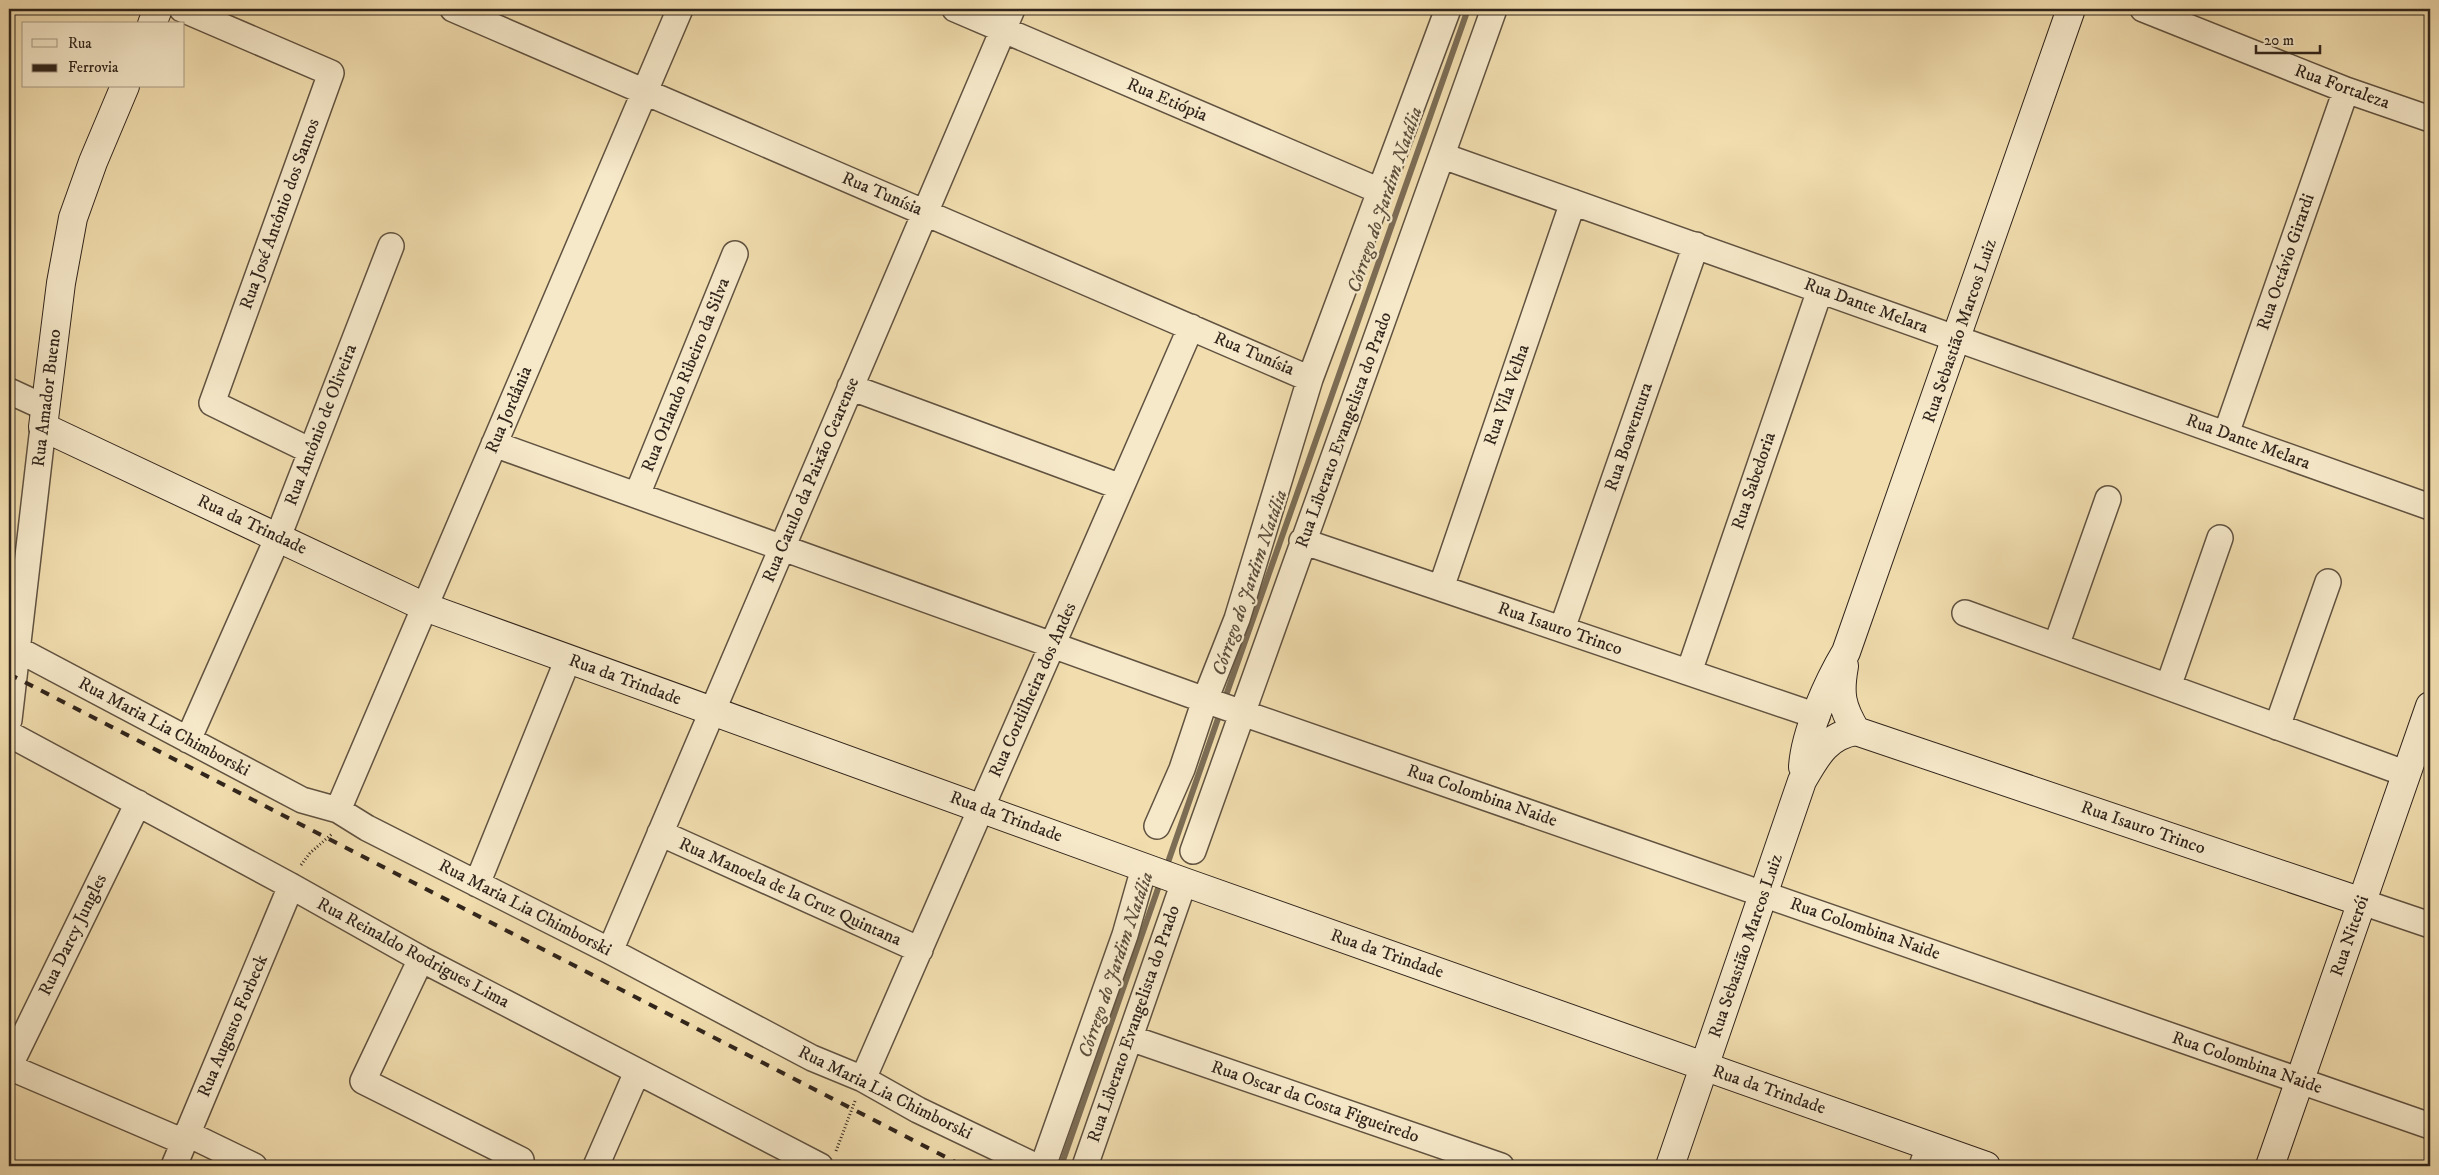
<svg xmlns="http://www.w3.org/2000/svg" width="2439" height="1175" font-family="'IM FELL DW Pica',serif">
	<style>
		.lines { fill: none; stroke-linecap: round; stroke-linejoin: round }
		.stream { stroke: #7c6d55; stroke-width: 6 }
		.street-casing { stroke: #605240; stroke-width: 28 }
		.secondary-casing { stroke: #30241b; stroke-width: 30 }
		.path { stroke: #30241b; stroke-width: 3; stroke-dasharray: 1 2.5; stroke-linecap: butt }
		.street { stroke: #f6e9ca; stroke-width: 25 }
		.secondary { stroke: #f6e9ca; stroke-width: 28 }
		.rail { stroke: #30241b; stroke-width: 4; stroke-dasharray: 9 9; stroke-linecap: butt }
		.labels { text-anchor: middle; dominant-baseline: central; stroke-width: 4.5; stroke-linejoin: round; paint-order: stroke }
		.street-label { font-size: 18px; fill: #30241b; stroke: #f6e9ca }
		.water-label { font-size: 19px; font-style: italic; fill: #5c4f3d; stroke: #f6e9ca }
	</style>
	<rect width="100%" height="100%" fill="#f1ddae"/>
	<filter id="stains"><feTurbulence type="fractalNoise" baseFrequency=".004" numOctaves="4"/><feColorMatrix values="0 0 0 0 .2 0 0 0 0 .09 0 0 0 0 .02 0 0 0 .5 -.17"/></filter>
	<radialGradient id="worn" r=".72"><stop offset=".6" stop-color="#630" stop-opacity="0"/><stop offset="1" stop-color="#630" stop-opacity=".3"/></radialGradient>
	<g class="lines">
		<!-- stream -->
		<path class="stream" d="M 1224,701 L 1468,9
			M 1166,868 L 1221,710
			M 1061,1166 L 1161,880"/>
		<defs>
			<path id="street" d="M 182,9 L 331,73 L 212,403 L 311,451
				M 453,9 L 1310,379
				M 955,9 L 1380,191
				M 2143,9 L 2346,90 L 2430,119
				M 1443,156 L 2430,507
				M 850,387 L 1121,487
				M 9,391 L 46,408
				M 2226,434 L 2346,90
				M 494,444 L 1205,700 L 2430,1126
				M 637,495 L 735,254
				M 1302,541 L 1817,716
				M 1441,588 L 1573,202
				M 1965,613 L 2407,774
				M 1562,629 L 1696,245
				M 2056,646 L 2108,499
				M 17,649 L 302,800 L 338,810 L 367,828 L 610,951 L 812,1058 L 863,1079 L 918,1110 L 1035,1166
				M 1689,672 L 1820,290
				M 2168,687 L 2220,538
				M 9,720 L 43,427
				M 2277,727 L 2328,582
				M 9,734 L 291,886 L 421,959 L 820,1166
				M 188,740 L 278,537 L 391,246
				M 138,803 L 9,1067 L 184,1142
				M 338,810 L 680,9
				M 1157,826 L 1182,769 L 1205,700 L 1237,619 L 1310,379 L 1448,9
				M 660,833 L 920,950
				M 1193,851 L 1494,9
				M 477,884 L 568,659
				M 2362,902 L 2430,925
				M 610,951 L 1012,9
				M 421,959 L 363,1081 L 521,1160
				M 1130,1038 L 1501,1166
				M 863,1079 L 1191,327
				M 188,1134 L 254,1166
				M 174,1166 L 291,886
				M 596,1166 L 637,1072
				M 1043,1166 L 1125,935 L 1144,868
				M 1085,1166 L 1184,882
				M 1922,1166 L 1929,1146"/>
			<path id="secondary" d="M 152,24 L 158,9
				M 125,86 L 93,162 L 73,218 L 61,283 L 43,427 L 425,607 L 1184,882 L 1986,1166
				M 1844,666 C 1839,694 1841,706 1856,731
				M 1803,767 C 1805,733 1828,682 1846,652 L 2071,9
				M 1670,1166 L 1802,781 C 1816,757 1826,736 1856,731 L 2362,902
				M 2270,1166 L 2430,706"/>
		</defs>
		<!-- street casing -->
		<use href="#street" class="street-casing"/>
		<!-- secondary casing -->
		<use href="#secondary" class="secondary-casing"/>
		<!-- path -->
		<path class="path" d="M 301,865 L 310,853 L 333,833
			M 836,1151 L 855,1101"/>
		<!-- street -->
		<use href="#street" class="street"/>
		<!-- secondary -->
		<use href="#secondary" class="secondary"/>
		<!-- rail -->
		<path class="rail" d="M 9,674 L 963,1166"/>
	</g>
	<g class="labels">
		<!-- street labels -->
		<g class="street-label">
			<text transform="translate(2342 87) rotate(20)">Rua Fortaleza</text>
			<text transform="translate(1167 100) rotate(23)">Rua Etiópia</text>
			<text transform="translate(882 194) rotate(23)">Rua Tunísia</text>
			<text transform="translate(280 214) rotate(-70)">Rua José Antônio dos Santos</text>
			<text transform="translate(2286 262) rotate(-71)">Rua Octávio Girardi</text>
			<text transform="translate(1866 306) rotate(20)">Rua Dante Melara</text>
			<text transform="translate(1960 331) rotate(-71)">Rua Sebastião Marcos Luiz</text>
			<text transform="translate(1254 354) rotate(23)">Rua Tunísia</text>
			<text transform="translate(686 375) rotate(-68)">Rua Orlando Ribeiro da Silva</text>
			<text transform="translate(1507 395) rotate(-71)">Rua Vila Velha</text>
			<text transform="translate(47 398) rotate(-83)">Rua Amador Bueno</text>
			<text transform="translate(509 410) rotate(-67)">Rua Jordânia</text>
			<text transform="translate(321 425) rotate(-69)">Rua Antônio de Oliveira</text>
			<text transform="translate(1344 430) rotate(-70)">Rua Liberato Evangelista do Prado</text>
			<text transform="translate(1629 437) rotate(-71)">Rua Boaventura</text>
			<text transform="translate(2248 442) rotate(20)">Rua Dante Melara</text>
			<text transform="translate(811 480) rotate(-67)">Rua Catulo da Paixão Cearense</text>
			<text transform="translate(1754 481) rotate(-71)">Rua Sabedoria</text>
			<text transform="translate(252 525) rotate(25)">Rua da Trindade</text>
			<text transform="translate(1560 629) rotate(19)">Rua Isauro Trinco</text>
			<text transform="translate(625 680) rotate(20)">Rua da Trindade</text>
			<text transform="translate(1033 690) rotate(-66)">Rua Cordilheira dos Andes</text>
			<text transform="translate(164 727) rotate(28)">Rua Maria Lia Chimborski</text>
			<text transform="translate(1482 796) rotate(19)">Rua Colombina Naide</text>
			<text transform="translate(1006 817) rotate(20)">Rua da Trindade</text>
			<text transform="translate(2143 828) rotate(19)">Rua Isauro Trinco</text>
			<text transform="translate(790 892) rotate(24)">Rua Manoela de la Cruz Quintana</text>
			<text transform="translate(525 908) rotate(27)">Rua Maria Lia Chimborski</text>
			<text transform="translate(1865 929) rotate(19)">Rua Colombina Naide</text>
			<text transform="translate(73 935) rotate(-64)">Rua Darcy Jungles</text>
			<text transform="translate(2350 936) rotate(-71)">Rua Niterói</text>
			<text transform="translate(1746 946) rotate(-71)">Rua Sebastião Marcos Luiz</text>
			<text transform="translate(413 953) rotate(28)">Rua Reinaldo Rodrigues Lima</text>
			<text transform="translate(1387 954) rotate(19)">Rua da Trindade</text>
			<text transform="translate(1134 1024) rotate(-71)">Rua Liberato Evangelista do Prado</text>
			<text transform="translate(233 1026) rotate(-67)">Rua Augusto Forbeck</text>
			<text transform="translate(2247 1063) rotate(19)">Rua Colombina Naide</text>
			<text transform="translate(1769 1090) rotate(19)">Rua da Trindade</text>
			<text transform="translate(885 1093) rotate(26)">Rua Maria Lia Chimborski</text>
			<text transform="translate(1315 1102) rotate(19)">Rua Oscar da Costa Figueiredo</text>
		</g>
		<!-- water labels -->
		<g class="water-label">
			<text transform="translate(1385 200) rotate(-71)">Córrego do Jardim Natália</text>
			<text transform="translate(1250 583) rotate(-71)">Córrego do Jardim Natália</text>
			<text transform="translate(1116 965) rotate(-71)">Córrego do Jardim Natália</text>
		</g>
	</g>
	<!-- margin -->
	<rect width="2439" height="1175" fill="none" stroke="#f1ddae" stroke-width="30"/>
	<rect x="10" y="10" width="2419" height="1155" fill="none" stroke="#30241b" stroke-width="2.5"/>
	<rect x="15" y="15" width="2409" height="1145" fill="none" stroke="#30241b"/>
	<!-- legend -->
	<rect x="22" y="22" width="162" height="65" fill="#f6e9ca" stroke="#a79a84"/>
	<rect x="32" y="39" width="25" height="8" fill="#f6e9ca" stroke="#a79a84"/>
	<text x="68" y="48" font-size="15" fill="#30241b">Rua</text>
	<rect x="32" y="64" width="25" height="8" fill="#30241b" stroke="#a79a84"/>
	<text x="68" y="72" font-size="15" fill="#30241b">Ferrovia</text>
	<!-- scale -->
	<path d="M2256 45v8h64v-8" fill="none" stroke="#30241b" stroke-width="2.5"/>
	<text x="2264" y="45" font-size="15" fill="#30241b" stroke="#f6e9ca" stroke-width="4" paint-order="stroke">20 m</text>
	<rect width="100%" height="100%" filter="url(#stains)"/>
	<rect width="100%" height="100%" fill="url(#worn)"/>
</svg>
